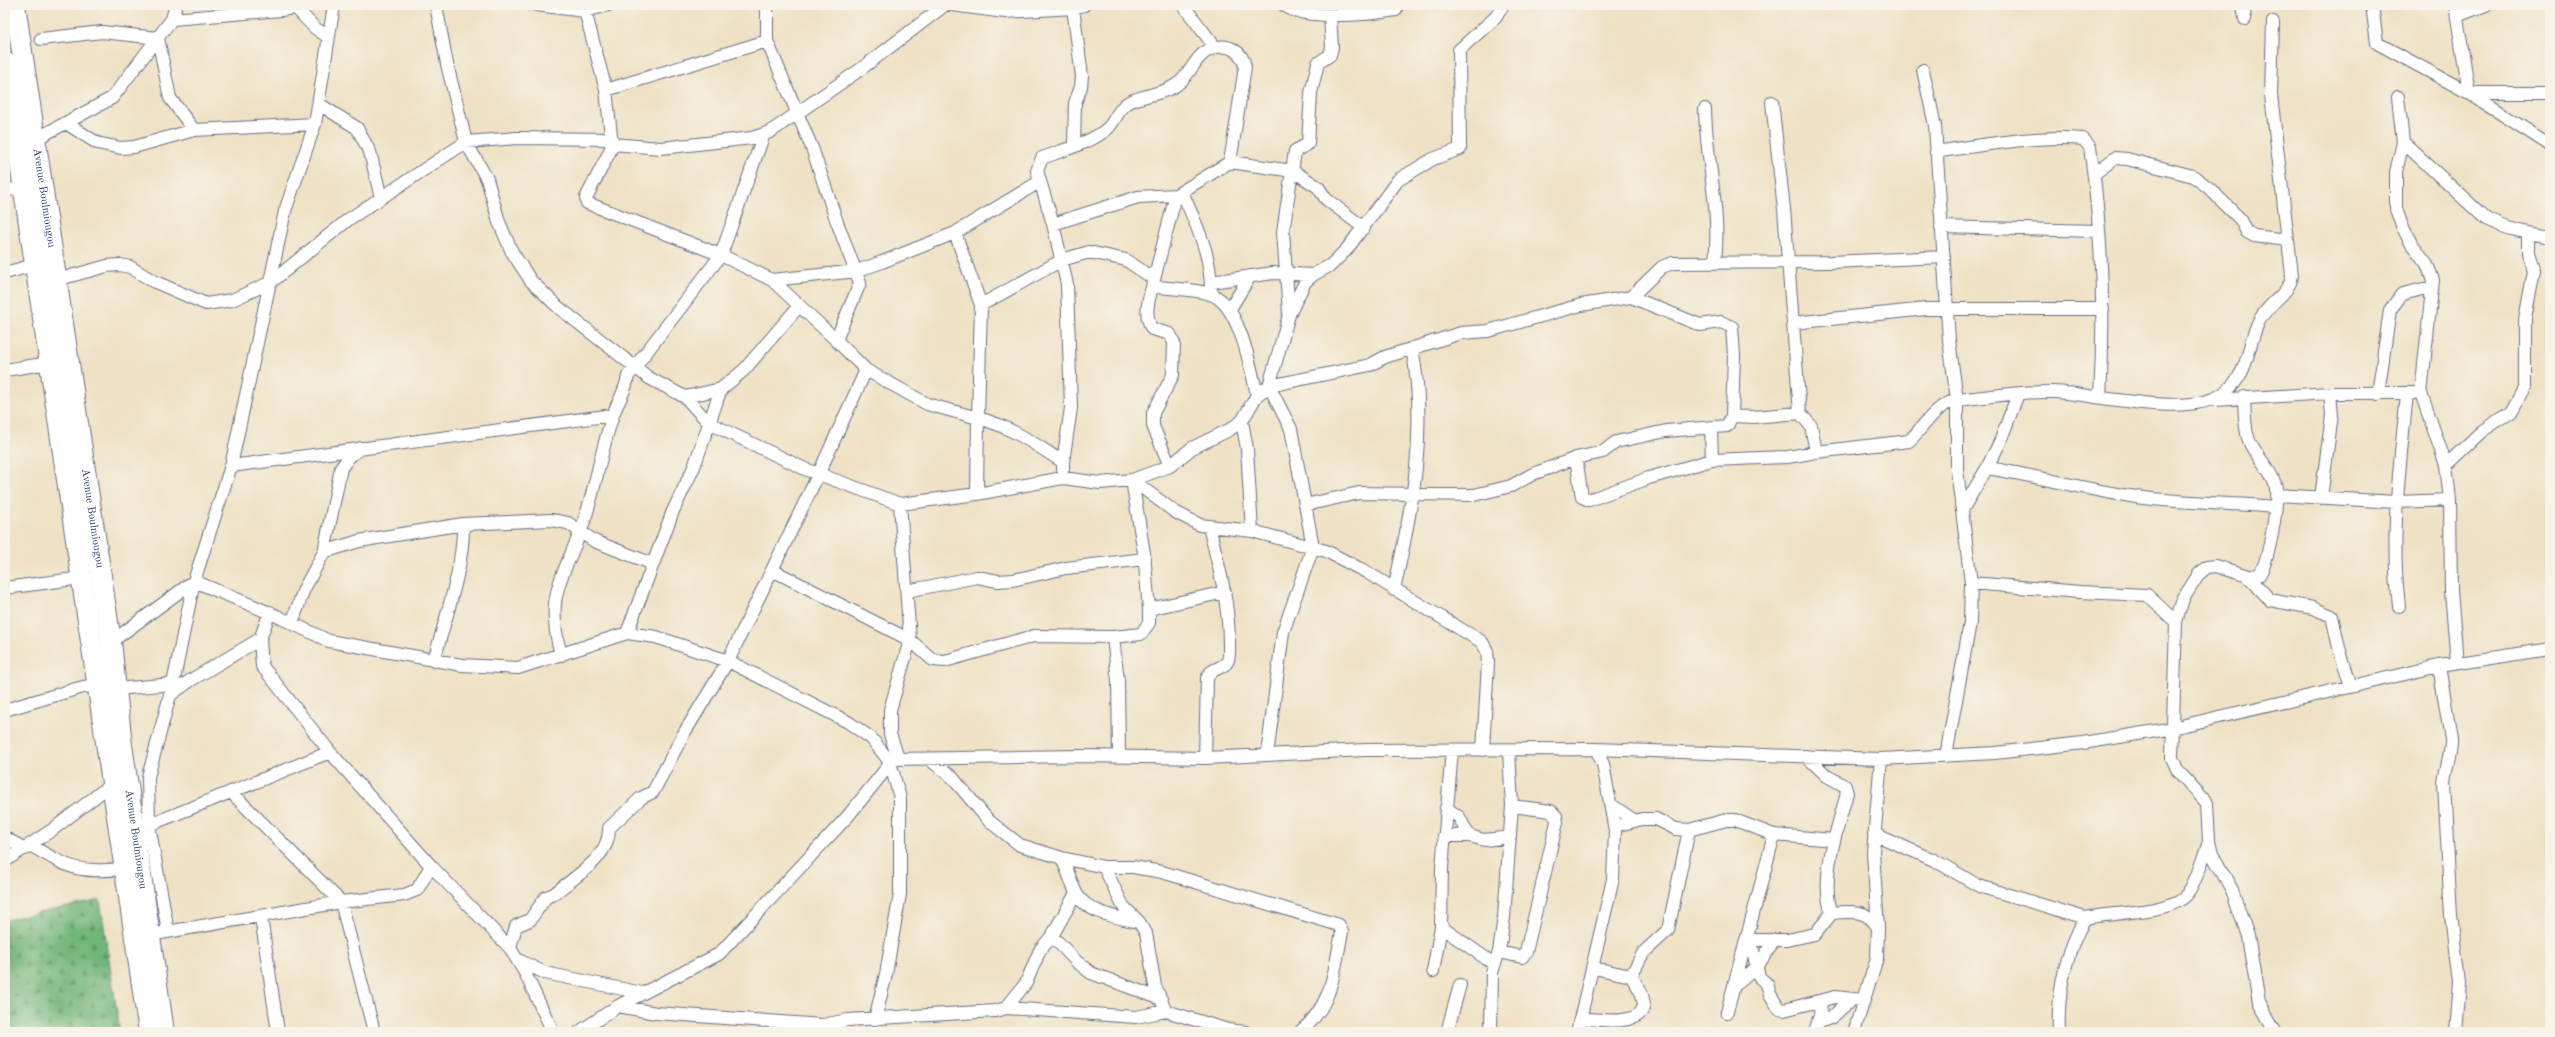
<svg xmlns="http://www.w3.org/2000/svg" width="2555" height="1037" font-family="'Old Standard TT',serif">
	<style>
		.forest { fill: url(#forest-firs); stroke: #46726c }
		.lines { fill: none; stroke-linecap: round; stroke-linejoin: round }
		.minor-casing { stroke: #656d82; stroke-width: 14 }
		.trunk-casing { stroke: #656d82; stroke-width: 22 }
		.minor { stroke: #fff; stroke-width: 12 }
		.trunk { stroke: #fff; stroke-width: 20 }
		.labels { text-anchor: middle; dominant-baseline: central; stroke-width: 3.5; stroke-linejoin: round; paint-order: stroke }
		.street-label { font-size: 11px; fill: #1b2f5e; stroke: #f7f3e8 }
	</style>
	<defs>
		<pattern id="forest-firs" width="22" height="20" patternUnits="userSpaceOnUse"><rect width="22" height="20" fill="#71b579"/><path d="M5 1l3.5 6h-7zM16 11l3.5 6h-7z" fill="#5c9466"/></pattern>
	</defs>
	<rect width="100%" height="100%" fill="#f7f3e8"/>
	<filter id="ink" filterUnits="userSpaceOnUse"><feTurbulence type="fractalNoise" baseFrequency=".025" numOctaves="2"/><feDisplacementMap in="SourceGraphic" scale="8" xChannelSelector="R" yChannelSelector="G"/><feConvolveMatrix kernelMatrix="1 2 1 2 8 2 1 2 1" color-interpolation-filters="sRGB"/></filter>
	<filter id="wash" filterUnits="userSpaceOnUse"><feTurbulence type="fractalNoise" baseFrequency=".012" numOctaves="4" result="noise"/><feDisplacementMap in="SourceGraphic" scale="16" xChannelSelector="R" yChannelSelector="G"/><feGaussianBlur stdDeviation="0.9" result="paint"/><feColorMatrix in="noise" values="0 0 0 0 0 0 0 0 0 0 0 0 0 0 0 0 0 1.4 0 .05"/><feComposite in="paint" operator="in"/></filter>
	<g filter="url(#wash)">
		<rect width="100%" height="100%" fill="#efe1c4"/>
		<!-- forest -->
		<path class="forest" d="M 100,900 L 120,1032 L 5,1032 L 5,920 Z"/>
	</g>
	<g filter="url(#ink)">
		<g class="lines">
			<defs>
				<path id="minor" d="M 436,5 L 447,64 L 466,142 L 487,179 L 499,222 L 512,252 L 531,281 L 558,307 L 649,378 L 685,397 L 709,423 L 805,469 L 900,504 L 977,494 L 1063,478 L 1100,483 L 1132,480 L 1175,512 L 1200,525 L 1252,531 L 1326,551 L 1368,573 L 1482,642 L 1487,651 L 1488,662 L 1483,750
					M 536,5 L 585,11 L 608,5
					M 767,5 L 767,41 L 812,148 L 837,222 L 860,283 L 836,340 L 866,370 L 927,404 L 978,418 L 977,494
					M 952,5 L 1005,12 L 1073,8 L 1084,5
					M 1183,5 L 1215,47
					M 1284,5 C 1304,21 1371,14 1396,10
					M 2243,5 L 2245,19
					M 2372,5 L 2377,43 L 2469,93 L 2550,145
					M 2455,5 L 2469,93
					M 295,7 L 315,28 L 328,37
					M 1073,8 L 1082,76 L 1081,87 L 1075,103 L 1074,145
					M 585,11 L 606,90 L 612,144 L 610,151 L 586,198 L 587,203 L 721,255 L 772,280 L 836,340
					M 2457,16 L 2486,5
					M 172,19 L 281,10 L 293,8 L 297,5
					M 41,39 L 102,32 L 158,38 L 170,98 L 194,130
					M 606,90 L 767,41
					M 2469,93 L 2550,93
					M 2398,97 L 2403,142 L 2396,172 L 2396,209 L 2402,226 L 2411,243 L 2427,264 L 2433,280 L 2421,393 L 2446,465 L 2450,500 L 2451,591 L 2457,663
					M 1772,102 L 1784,209 L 1800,413
					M 319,104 L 357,128 L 370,152 L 381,198
					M 1705,109 C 1706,160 1721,210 1715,261
					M 66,123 L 97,143 L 121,148 L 134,147 L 194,130 L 315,124
					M 34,140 L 112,98 L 172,19 L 176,5
					M 2403,142 L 2486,219 C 2507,229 2527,233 2550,237
					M 612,144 L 661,148 L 752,138 L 770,132 L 861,69 L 945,5
					M 1936,152 C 1981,145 2038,135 2083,139 L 2090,147 C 2102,230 2105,313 2100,397
					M 2094,174 L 2115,158 L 2127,159 L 2193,176 L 2209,188 L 2241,220 L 2247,232 L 2254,236 L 2288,240
					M 5,189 L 24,190
					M 1182,192 C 1197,226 1212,256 1211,294
					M 1176,195 L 1152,287 C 1171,288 1192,289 1210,294 C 1239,302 1251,369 1257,395
					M 1053,224 L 1138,197 L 1176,195 L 1230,162 L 1293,171 L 1318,187 L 1326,199 L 1364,228
					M 1941,227 L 2099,231
					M 955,233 L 981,305 L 978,418 C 1010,426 1036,445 1063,462 L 1063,469
					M 5,273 L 34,265
					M 56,280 L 107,266 L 120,265 L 130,267 L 153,281 L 206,304 L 232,300 L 271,282 L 349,219 L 466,142 L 517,138 L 612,139
					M 772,280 L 857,271 L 882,262 L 955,233 L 1039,182
					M 1211,282 L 1273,273 L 1313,275
					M 1152,287 C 1148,302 1144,315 1152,329 L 1170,334 L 1174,343 L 1173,375 L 1153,413 L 1153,426 L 1170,466
					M 1631,297 L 1700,325 L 1721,322 L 1732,327 L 1734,355 L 1732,416 L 1754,417 L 1800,413 L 1811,426 L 1816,452 L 1909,441 C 1924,427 1935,405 1957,400 L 1949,340 L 1935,126 L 1923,70
					M 981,305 L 1062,260 L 1089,252 L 1126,260 L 1154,279
					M 1230,309 L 1250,276
					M 1289,313 L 1283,232 L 1295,151 L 1308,144 L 1311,93 L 1318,63 L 1330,55 L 1332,47 L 1330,15
					M 1793,323 L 1926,309 L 2103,309
					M 5,370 L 49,363
					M 2378,394 L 2390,310 L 2402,294 L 2432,287
					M 685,397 L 721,389
					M 2244,397 C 2245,413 2244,433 2252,447 C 2260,460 2270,469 2275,484 C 2280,498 2269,562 2259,575 L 2248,576 L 2215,566 L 2207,567 L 2199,574 L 2183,599 L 2176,622 L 2172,758 L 2178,771 L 2207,803 L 2209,841 L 2212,854 L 2232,890 L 2248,936 L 2259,1003 L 2276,1032
					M 2215,400 L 2330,393 L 2414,393
					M 1242,421 L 1247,449 L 1252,531
					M 1711,428 L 1712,460
					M 1576,458 L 1582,497 L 1589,500 L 1649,478 L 1712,460 L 1788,457 L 1816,452
					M 1063,462 L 1071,408 L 1067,284 L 1053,224 L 1037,171 L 1042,158 C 1061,151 1095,141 1108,128 C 1116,120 1118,108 1129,102 C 1145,94 1167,94 1180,82 C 1193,71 1196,53 1214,48 C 1229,43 1243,52 1245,67 L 1230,162
					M 2446,465 L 2482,431 L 2511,412 L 2525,387 L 2525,319 L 2534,271 L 2528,253 L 2528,234
					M 231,466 L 613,415
					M 1987,468 L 2000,442 L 2018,394
					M 2278,495 L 2396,502 L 2450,500
					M 2321,498 L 2332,415 L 2330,393
					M 1305,505 L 1359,493 L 1474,495 L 1511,486 L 1533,474 L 1576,458 L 1603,452 L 1616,442 L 1666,431 L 1727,426 L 1732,416
					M 1962,510 L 1987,468 C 2035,475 2082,489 2130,496 C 2178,504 2226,502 2274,507
					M 324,552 L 359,541 L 463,524 L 551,520 L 568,523 L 594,541 L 653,564
					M 772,570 L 910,640 L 933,660 L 945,661 L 1034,636 L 1113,637 L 1141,634 L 1149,623 L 1149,609 L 1144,553 L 1132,480 L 1170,466 L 1192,448 L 1229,430 L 1242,421 L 1257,395 L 1269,386 L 1289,315 L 1305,282 L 1313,275 L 1331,265 L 1347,249 L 1398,180 L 1433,159 L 1460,149 L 1459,50 L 1496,17 L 1503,5
					M 2248,576 L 2270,600 L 2313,608 L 2332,616 L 2339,648 L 2351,686
					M 1971,583 L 2080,592 L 2147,595 L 2176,622
					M 5,588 L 82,578
					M 1394,590 C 1412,509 1428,431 1412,348
					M 907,591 L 977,577 L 998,581 L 1013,580 L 1066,568 L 1145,559
					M 2399,606 C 2390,535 2400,465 2407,394
					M 1149,609 L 1225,592
					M 270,612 L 260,639 L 262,666 L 330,752 L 431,866 L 510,948 L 525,973 L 553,1032
					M 292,623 L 304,589 L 324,552 L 341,468 L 350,456 L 361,448
					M 627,633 L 673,511 L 694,467 L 721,389 L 744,370 L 799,306
					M 1113,637 L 1118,681 L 1119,757
					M 111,642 L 194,581 L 231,466 L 285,211 L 315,124 L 334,5
					M 561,655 C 545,596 561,582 581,530 C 595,493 600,453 613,415 C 618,401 626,391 628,376 L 721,255 L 764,134
					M 434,661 C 445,618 464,568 463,524
					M 2439,666 L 2451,739 C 2452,754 2445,767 2444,783 L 2451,916 L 2459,983 L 2455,1032
					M 116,689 L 173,684
					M 170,695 L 191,680 L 260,639
					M 5,710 L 83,687 L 99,685
					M 1267,755 L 1283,632 L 1313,547 L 1291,429 L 1269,386 L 1370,365 L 1385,357 L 1461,333 L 1488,331 L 1581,305 L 1631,297 L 1662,267 L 1673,263 L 1831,262 L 1944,257
					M 1806,756 L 1827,776 L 1845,786 L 1847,793 C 1838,827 1819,879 1832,913
					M 1946,756 L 1970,623 L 1971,583 L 1957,470 L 1957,400 C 1989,397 2021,391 2054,392 C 2097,394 2189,419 2224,393 C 2251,372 2246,347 2259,321 C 2267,303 2290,295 2292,275 L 2271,95 L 2273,22
					M 898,758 L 890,734 L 890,710 L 910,640 L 900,504
					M 1205,758 L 1207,679 C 1210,667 1222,670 1227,662 C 1230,658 1229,649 1229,644 C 1229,603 1219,566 1209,527
					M 929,759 L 952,777 L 989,821 L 1020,845 L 1062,858 C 1067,869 1071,882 1076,893 C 1086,913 1119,918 1139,922 L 1146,933 L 1155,986 L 1166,1011 L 1228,1030 L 1246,1032
					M 233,794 L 341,902 L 374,1032
					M 1610,804 L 1635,821
					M 1446,808 L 1459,817 L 1469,836
					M 149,825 L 330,752
					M 1615,826 L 1642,819 L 1656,819 L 1676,829 L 1689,830 L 1726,820 L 1735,820 L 1774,835 L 1834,840
					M 1874,834 L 1934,860 L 1979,886 L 2085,918
					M 1444,836 L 1469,836 L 1485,840 L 1510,837
					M 5,838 L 25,849
					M 30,845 C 71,869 77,873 125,869
					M 1062,858 L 1104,867 L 1123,906 L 1139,922
					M 5,861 L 52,830 L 113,783
					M 1104,867 L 1133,867 L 1162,872 L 1339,925 L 1342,932 C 1334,971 1333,1005 1300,1032
					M 261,917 L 278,1032
					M 1441,927 L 1494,964
					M 168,931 L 149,825 L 148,777 L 173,684 L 194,581 L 277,616 L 329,641 L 462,665 L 518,668 L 627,633 L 656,637 L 728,661 L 848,722 L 871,738 L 890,762 L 900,798 L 900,894 L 886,974 L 875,1019
					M 161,933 L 341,902 L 404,895 L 417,890 L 431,866
					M 1052,936 L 1077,962 L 1091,973 L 1161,999
					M 510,948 L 516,926 L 530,920 L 546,897 L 554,894 C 575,876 610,858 609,828 L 641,798 L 653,792 L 683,735 L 728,661 L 819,473 L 866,370
					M 1499,952 L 1522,957 L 1526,952 L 1557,822 L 1556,816 L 1551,811 L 1512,806
					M 518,960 L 545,973 L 642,993
					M 1433,971 L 1441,927 L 1442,868 L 1452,750
					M 1631,976 L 1643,953 L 1668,930 L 1689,830
					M 1734,986 C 1752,972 1764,961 1773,940
					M 1863,1000 L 1835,997 L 1784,1010 L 1779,1009 L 1770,994 L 1767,984 L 1759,977 L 1753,951 L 1747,940 L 1787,940 L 1815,934 L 1832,913 C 1851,911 1868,909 1878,928
					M 618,1006 L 656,1013 L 823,1025 L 848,1020 L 995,1011 L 1006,1008 L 1026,983 L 1040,950 L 1052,936 L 1076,893
					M 1006,1008 L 1136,1017 L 1166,1011
					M 1727,1012 L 1774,835
					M 1581,1018 C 1597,1020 1650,1028 1643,999 C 1642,991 1635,983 1631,976 L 1594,968
					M 1818,1023 L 1832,1017 L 1852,999
					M 579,1032 L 618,1006 L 719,954 L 848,816 L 894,759 L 1080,756 L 1205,758 L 1365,750 L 1596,749 L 1881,759 L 1995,753 L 2083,743 L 2168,729 L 2439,666 L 2550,649
					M 1447,1032 L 1460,985
					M 1491,1032 L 1492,972 L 1499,952 L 1504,917 L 1512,806 L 1509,751
					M 1577,1032 L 1613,879 L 1615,831 L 1603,764 L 1596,749
					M 1815,1032 L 1820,1015 L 1821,1001
					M 1854,1032 L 1877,958 L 1878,928 L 1873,852 L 1881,759
					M 2059,1032 C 2057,992 2066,953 2085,918 C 2111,912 2173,914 2188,893 C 2198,878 2203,857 2209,841"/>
				<g id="trunk">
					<path id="s1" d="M 15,5 L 111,642 L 122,745 L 164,1032"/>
					<path d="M 5,62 L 149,1032"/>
				</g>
			</defs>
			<!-- minor casing -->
			<use href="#minor" class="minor-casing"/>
			<!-- trunk casing -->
			<use href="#trunk" class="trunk-casing"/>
			<!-- minor -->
			<use href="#minor" class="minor"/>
			<!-- trunk -->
			<use href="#trunk" class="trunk"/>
		</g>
	</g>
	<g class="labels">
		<!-- street labels -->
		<g class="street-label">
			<text stroke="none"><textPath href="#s1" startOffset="195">Avenue Boulmiougou</textPath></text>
			<text stroke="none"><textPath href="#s1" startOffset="519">Avenue Boulmiougou</textPath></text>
			<text stroke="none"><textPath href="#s1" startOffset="843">Avenue Boulmiougou</textPath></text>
		</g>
	</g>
	<!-- margin -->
	<rect width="2555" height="1037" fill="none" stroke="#f7f3e8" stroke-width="20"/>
</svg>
